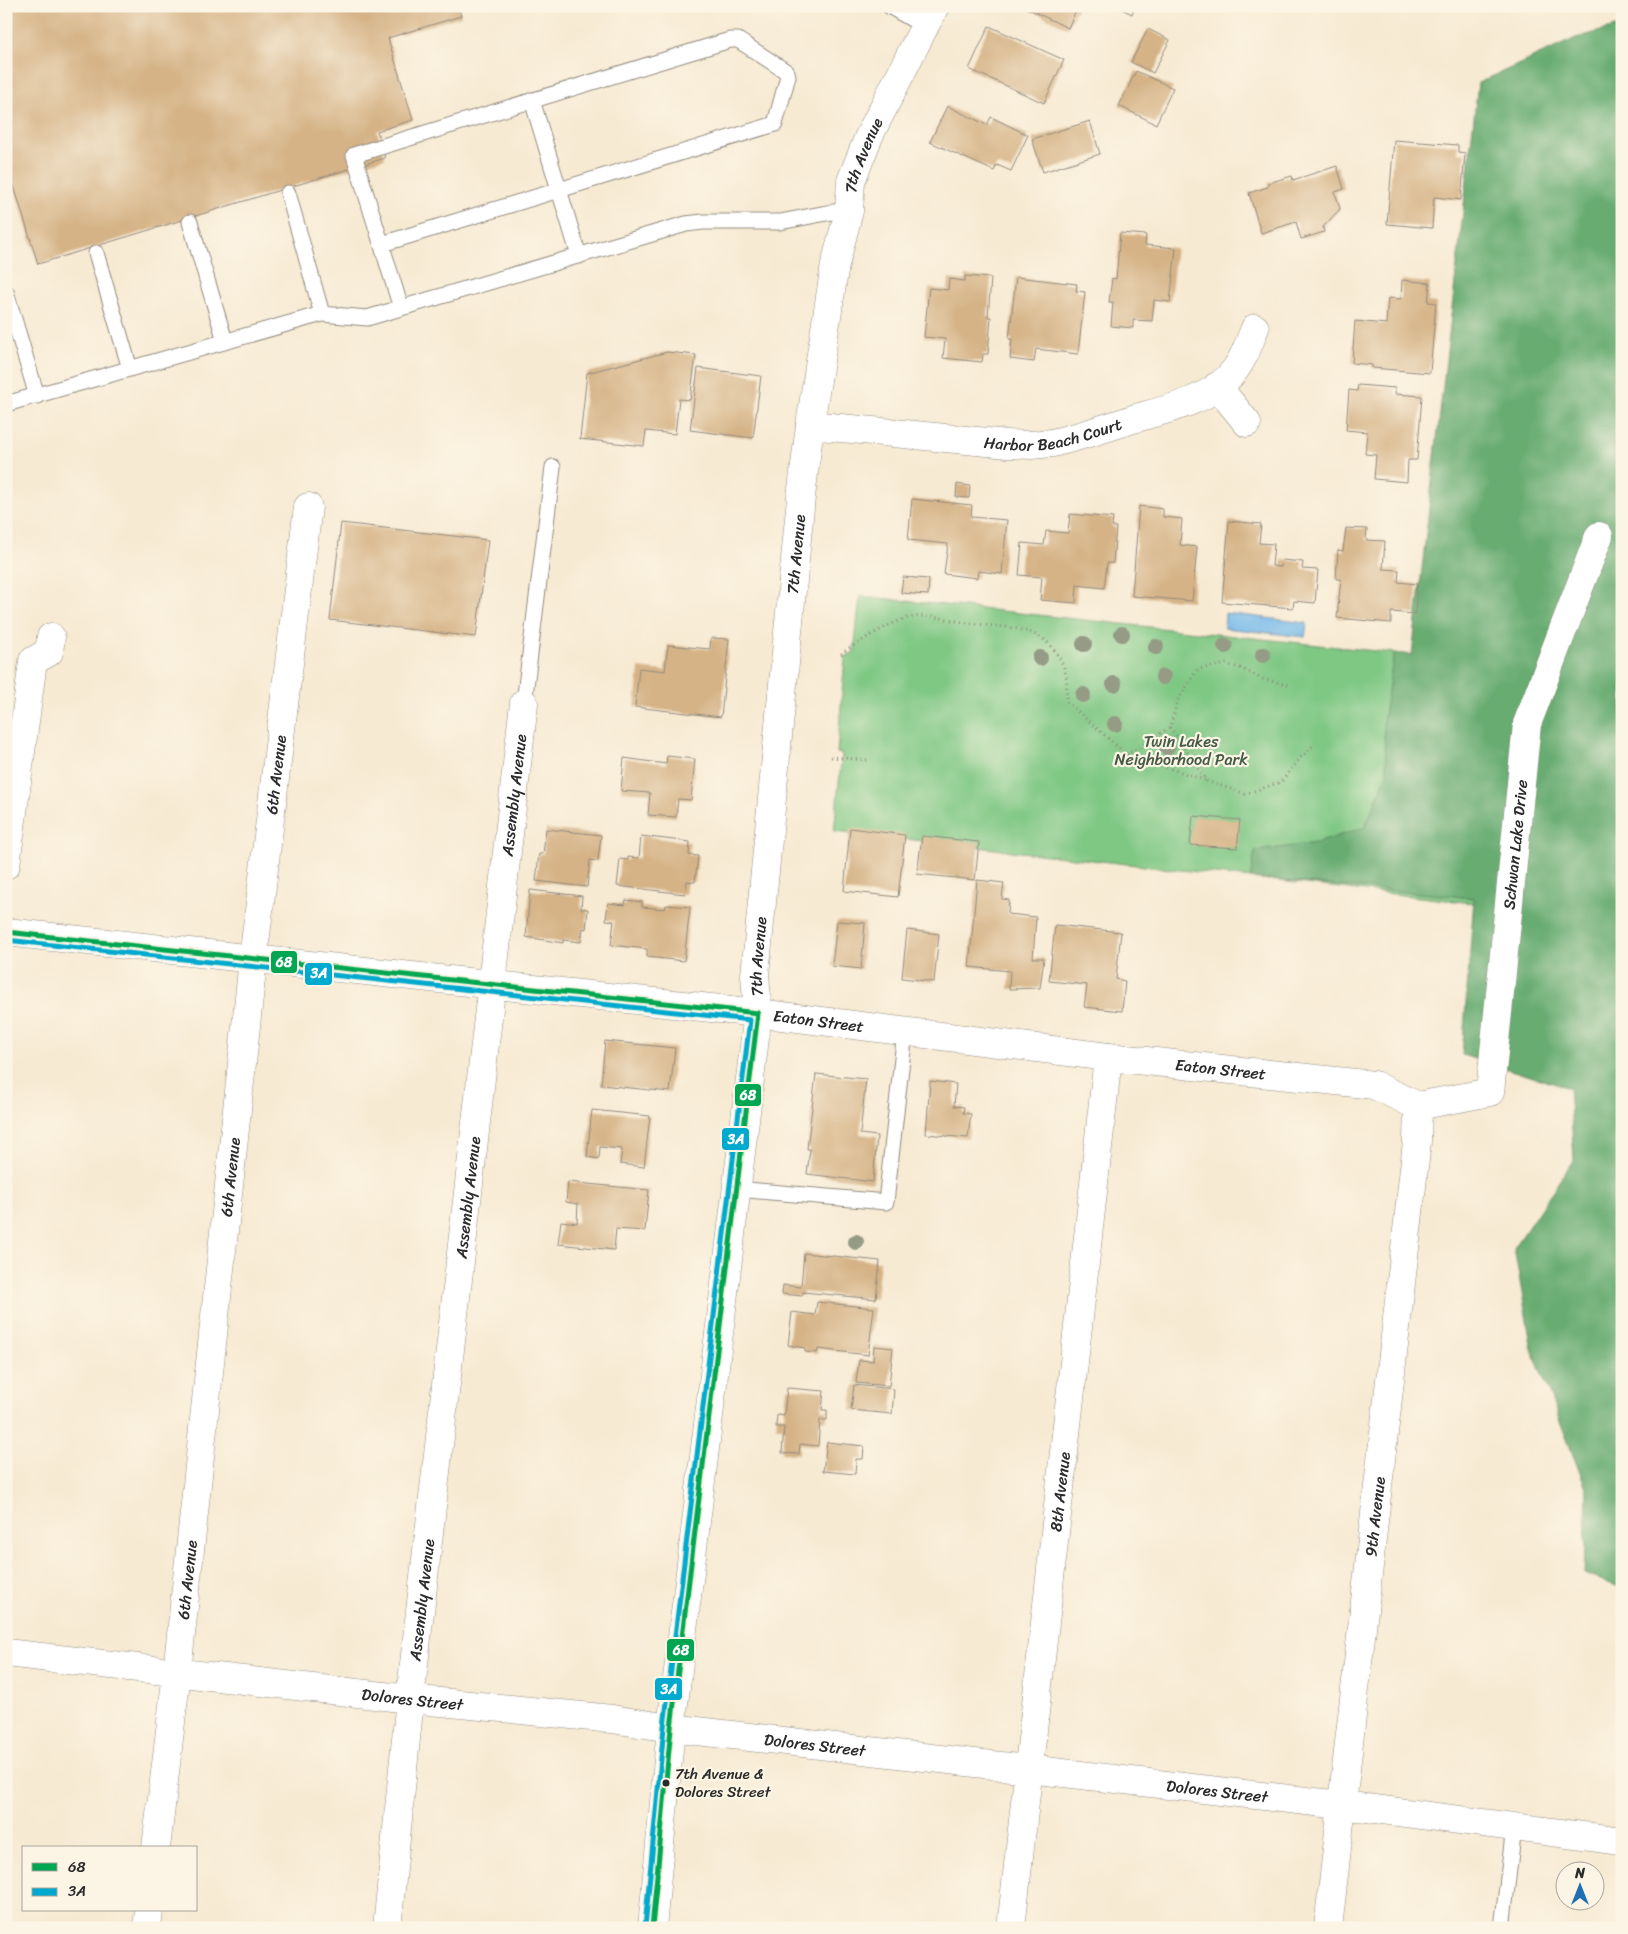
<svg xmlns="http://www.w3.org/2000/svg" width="1628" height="1934" font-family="Sriracha,sans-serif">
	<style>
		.green { fill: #7fc884; stroke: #557a58 }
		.forest { fill: #67ac72; stroke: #496c4e }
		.water { fill: #74b9ea; stroke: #50728a }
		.building { fill: #d5b386 }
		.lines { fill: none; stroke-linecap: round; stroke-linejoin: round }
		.service-casing { stroke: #918a7f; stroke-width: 17 }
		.minor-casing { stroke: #918a7f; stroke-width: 29 }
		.secondary-casing { stroke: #918a7f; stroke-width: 29 }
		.path { stroke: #918a7f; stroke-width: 3; stroke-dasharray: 1 4; stroke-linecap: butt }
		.service { stroke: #fff; stroke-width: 15 }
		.minor { stroke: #fff; stroke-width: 28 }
		.secondary { stroke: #fff; stroke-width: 28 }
		.bus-1-casing { stroke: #fcf5e5; stroke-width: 9 }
		.bus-2-casing { stroke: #fcf5e5; stroke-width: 9 }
		.bus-1 { stroke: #00a651; stroke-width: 5 }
		.bus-2 { stroke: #00a9ce; stroke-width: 5 }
		.tree { fill: #959b85 }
		.bus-dot { fill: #2b2b2b; stroke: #fcf5e5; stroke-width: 2 }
		.labels { text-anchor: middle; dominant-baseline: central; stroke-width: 4.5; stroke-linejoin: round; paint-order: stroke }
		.bus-label { font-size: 15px; fill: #2b2b2b; stroke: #fcf5e5; text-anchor: start }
		.street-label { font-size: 16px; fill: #2b2b2b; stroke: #fcf5e5 }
		.park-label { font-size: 16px; fill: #445a46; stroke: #fcf5e5 }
		.line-badge { stroke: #fcf5e5; stroke-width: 2 }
		.badge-label { font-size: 14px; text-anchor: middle; font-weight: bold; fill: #fff }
	</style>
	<rect width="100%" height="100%" fill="#fcf5e5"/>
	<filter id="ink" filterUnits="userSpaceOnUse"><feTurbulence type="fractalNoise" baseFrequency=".02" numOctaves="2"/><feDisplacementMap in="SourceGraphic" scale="10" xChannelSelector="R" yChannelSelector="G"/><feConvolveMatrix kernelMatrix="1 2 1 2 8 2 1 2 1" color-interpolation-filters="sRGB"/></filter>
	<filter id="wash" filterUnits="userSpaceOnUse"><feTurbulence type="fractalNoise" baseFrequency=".0096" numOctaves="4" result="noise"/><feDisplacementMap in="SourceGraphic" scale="20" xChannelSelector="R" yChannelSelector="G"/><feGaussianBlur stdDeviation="1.12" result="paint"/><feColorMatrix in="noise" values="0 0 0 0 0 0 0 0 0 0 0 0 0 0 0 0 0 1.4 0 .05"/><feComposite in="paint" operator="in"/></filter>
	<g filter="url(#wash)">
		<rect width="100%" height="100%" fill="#f7ead3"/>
		<!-- green -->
		<path class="green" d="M 860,596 L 1394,653 L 1498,667 L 1473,903 L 834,831 L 842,754 L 837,753 L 845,657 L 854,652 Z"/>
		<!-- forest -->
		<path class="forest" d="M 1622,25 L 1622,1588 L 1584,1574 L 1587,1491 L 1532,1349 L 1514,1248 L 1574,1159 L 1569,1088 L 1462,1055 L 1474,898 L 1250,878 L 1255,851 L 1317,843 L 1365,827 L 1387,774 L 1383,722 L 1394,653 L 1412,655 L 1478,83 L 1576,38 Z"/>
		<!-- water -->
		<path class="water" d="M 1225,613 L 1307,623 L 1305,637 L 1224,628 Z"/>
		<g id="blocks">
			<!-- building -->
			<path class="building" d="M 24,6 L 458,6 L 461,16 L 388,38 L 413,120 L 377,131 L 385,158 L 38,264 L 6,160 L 6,12 Z
				M 1022,6 L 1078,6 L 1068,28 Z
				M 1115,6 L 1135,6 L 1132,14 Z
				M 989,26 L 1064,60 L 1044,103 L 969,69 Z
				M 1148,29 L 1170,40 L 1153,73 L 1131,62 Z
				M 1136,71 L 1173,88 L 1156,124 L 1119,106 Z
				M 947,106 L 987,125 L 991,117 L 1028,135 L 1011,171 L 997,165 L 994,171 L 930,142 Z
				M 1090,121 L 1100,154 L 1043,172 L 1032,139 Z
				M 1394,140 L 1458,145 L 1458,152 L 1465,153 L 1461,200 L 1434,197 L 1432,228 L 1387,224 Z
				M 1337,166 L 1344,189 L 1335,192 L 1340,209 L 1323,227 L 1324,232 L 1301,239 L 1296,222 L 1261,233 L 1249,193 L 1268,187 L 1268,183 L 1292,176 L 1293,180 Z
				M 1120,233 L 1146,235 L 1145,245 L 1176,248 L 1170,302 L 1154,300 L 1152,321 L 1133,320 L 1133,328 L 1111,326 L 1113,302 L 1109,302 L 1112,278 L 1116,279 Z
				M 965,276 L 991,278 L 988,317 L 991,317 L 988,354 L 983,354 L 982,362 L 943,358 L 945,339 L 924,337 L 929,288 L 948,290 L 949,279 L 965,281 Z
				M 1016,277 L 1077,284 L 1076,291 L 1085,292 L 1078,354 L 1036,349 L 1034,362 L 1010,359 L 1012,339 L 1009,339 Z
				M 1402,280 L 1430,283 L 1428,302 L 1436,303 L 1430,373 L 1372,368 L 1372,365 L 1352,363 L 1355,321 L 1386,324 L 1388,298 L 1401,299 Z
				M 667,352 L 696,355 L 690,400 L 679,399 L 675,434 L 646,431 L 644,446 L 580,439 L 587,373 Z
				M 698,368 L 761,376 L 753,438 L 690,430 Z
				M 1358,385 L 1395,388 L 1395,394 L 1422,396 L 1417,460 L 1408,460 L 1407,482 L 1374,479 L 1376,455 L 1365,454 L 1367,432 L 1346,430 L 1349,390 L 1357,391 Z
				M 957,484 L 970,486 L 969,498 L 956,497 Z
				M 912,499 L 972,505 L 971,517 L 1007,520 L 1002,574 L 978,571 L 977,578 L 944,574 L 948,544 L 908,540 Z
				M 1139,506 L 1163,509 L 1163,517 L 1182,519 L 1180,545 L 1197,547 L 1192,601 L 1132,596 Z
				M 1070,514 L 1113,518 L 1112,527 L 1116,527 L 1113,563 L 1107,563 L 1104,588 L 1077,585 L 1076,603 L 1040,600 L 1042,577 L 1019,575 L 1022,543 L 1044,545 L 1046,531 L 1068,533 Z
				M 1229,521 L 1261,524 L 1259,543 L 1274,544 L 1272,566 L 1281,567 L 1282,560 L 1303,562 L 1302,569 L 1318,570 L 1315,603 L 1294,601 L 1293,608 L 1222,602 Z
				M 341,523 L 488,540 L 476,637 L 330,620 Z
				M 1346,528 L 1367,529 L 1366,540 L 1385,541 L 1383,569 L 1399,570 L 1398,582 L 1417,584 L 1415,614 L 1391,612 L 1391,623 L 1337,618 L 1341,579 L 1336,579 L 1338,550 L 1343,551 Z
				M 903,577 L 929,579 L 928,595 L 901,593 Z
				M 711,638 L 729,639 L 721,717 L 635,707 L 639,668 L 665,671 L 668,645 L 710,649 Z
				M 667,756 L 695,759 L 691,800 L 678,799 L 676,817 L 648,815 L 650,793 L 621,791 L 624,758 L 666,764 Z
				M 1193,816 L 1240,820 L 1237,848 L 1190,845 Z
				M 850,828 L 905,835 L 898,897 L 844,891 Z
				M 546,829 L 601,835 L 598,861 L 590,860 L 587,887 L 536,881 L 539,854 L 543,854 Z
				M 641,836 L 690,842 L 689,855 L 698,856 L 695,882 L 687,881 L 685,894 L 617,886 L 620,859 L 628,860 L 628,857 L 639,858 Z
				M 922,836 L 979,842 L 975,880 L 917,874 Z
				M 977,880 L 1004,883 L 1002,899 L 1009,900 L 1008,914 L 1036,917 L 1033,958 L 1044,958 L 1040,988 L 1009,989 L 1010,971 L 969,967 Z
				M 530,890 L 582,896 L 581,909 L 588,909 L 586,929 L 583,928 L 581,942 L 563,940 L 563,943 L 526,937 Z
				M 626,900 L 642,902 L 642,907 L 665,909 L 666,905 L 690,907 L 684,961 L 647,957 L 647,949 L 611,945 L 614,921 L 606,920 L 608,903 L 625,905 Z
				M 837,921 L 865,923 L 861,969 L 832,966 Z
				M 1055,925 L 1121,932 L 1116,979 L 1125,981 L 1122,1011 L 1084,1007 L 1087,985 L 1049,981 Z
				M 907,930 L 939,934 L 934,982 L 902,978 Z
				M 605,1041 L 675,1048 L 670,1092 L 601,1085 Z
				M 816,1074 L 866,1079 L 860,1134 L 877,1136 L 873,1182 L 807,1174 L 810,1149 L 807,1149 Z
				M 930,1081 L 956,1084 L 954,1106 L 964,1107 L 963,1113 L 971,1114 L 968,1138 L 926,1134 Z
				M 592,1110 L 650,1116 L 644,1167 L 620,1164 L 622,1149 L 600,1147 L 599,1159 L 587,1157 Z
				M 568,1182 L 649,1190 L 645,1231 L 616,1229 L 614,1250 L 558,1244 L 561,1221 L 577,1223 L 578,1204 L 566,1202 Z
				M 804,1253 L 880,1261 L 876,1299 L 803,1292 L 802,1296 L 782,1294 L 783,1285 L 801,1287 Z
				M 817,1302 L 874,1308 L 868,1355 L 818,1349 L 817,1353 L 805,1352 L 805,1348 L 788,1345 L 792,1312 L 815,1315 Z
				M 874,1346 L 893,1348 L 889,1386 L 856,1383 L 859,1360 L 873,1361 Z
				M 854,1385 L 894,1389 L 892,1414 L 851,1410 Z
				M 787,1388 L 824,1391 L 822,1410 L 827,1410 L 827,1420 L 820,1420 L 818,1446 L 800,1444 L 799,1454 L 782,1453 L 784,1427 L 776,1427 L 777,1415 L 784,1416 Z
				M 827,1442 L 864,1446 L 863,1459 L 856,1459 L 855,1474 L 823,1471 Z"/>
		</g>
	</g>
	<g filter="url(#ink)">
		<use href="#blocks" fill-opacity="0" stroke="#918a7f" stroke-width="1"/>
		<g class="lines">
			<defs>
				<path id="service" d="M 889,6 L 924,26
					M 532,100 L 579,256
					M 190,222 L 225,341
					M 382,244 L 775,124 L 788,76 L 787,72 L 738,40 L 730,40 L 354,155 L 401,308
					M 96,253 L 130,369
					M 6,292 L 37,396
					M 322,314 L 367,318 L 686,224 L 703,222 L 780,222 L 832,212 L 849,211
					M 6,404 L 322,314 L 288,193
					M 524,703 L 553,467
					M 736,1189 L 886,1202 L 905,1032
					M 1502,1928 L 1514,1827"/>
				<g id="minor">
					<path d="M 1217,386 L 1247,423"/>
					<path id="s1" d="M 810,425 L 1008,444 L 1031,445 L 1052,443 C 1079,437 1106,428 1133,419 C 1164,410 1204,402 1228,378 C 1242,364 1248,346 1255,328"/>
					<path d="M 6,865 L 33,661 L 49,652 L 51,637"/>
					<path id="s2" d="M 758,1013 L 1108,1057 L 1374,1085 L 1418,1106"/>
					<path id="s3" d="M 1418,1106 L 1490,1092 L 1527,724 L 1599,536"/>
					<path id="s4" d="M 6,1653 L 410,1699 L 612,1719 L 671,1728 L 1367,1808 L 1622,1841"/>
					<path id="s5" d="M 156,1848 L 177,1672 L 253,960 L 308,507"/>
					<path d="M 147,1928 L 149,1910"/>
					<path id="s6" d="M 387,1928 L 410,1699 L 524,703"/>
					<path id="s7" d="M 1011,1928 L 1108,1057"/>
					<path id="s8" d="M 1328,1928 L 1417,1142 L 1418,1106"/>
				</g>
				<g id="secondary">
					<path d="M 6,932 C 257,961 507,985 758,1013"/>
					<path id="s9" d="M 652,1928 L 671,1728 L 758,1013 L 755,975 L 801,497 L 810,425 L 835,265 L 849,211 L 851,181 L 869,136 L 935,6"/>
				</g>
			</defs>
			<!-- service casing -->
			<use href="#service" class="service-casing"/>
			<!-- minor casing -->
			<use href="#minor" class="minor-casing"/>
			<!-- secondary casing -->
			<use href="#secondary" class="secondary-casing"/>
			<!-- path -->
			<path class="path" d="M 841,654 C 861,641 882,627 904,619 C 926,612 946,620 968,623 C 1008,629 1049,622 1065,671 C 1068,679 1066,692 1066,701 L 1127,755 L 1170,727 L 1178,700 L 1198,669 L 1226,664 L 1243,669 L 1262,679 L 1289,685
				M 1170,727 L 1207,781 L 1245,794 L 1281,782 L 1300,758 L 1313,746
				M 1128,755 L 1205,780
				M 831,757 L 867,760"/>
			<!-- service -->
			<use href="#service" class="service"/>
			<!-- minor -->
			<use href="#minor" class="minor"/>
			<!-- secondary -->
			<use href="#secondary" class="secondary"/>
			<defs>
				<path id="bus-1" d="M 6,932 L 758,1013 L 671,1728 L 652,1928"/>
				<path id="bus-2" d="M 6,940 L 750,1020 L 664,1727 L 645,1927"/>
			</defs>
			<!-- bus-1 casing -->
			<use href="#bus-1" class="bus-1-casing"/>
			<!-- bus-2 casing -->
			<use href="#bus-2" class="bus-2-casing"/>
			<!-- bus-1 -->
			<use href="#bus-1" class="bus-1"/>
			<!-- bus-2 -->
			<use href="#bus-2" class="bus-2"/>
		</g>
		<!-- trees -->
		<g class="tree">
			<circle cx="1122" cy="634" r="8"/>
			<circle cx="1084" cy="644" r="8"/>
			<circle cx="1225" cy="646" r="8"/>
			<circle cx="1156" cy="647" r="8"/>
			<circle cx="1263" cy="655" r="8"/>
			<circle cx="1040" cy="658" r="8"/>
			<circle cx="1163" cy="677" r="8"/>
			<circle cx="1114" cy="684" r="8"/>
			<circle cx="1083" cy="695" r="8"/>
			<circle cx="1115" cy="724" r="8"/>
			<circle cx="1167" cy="747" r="8"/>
			<circle cx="856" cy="1242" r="8"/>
		</g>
	</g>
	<!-- markers -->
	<circle class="bus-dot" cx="666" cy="1783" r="4.5"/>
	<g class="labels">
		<!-- bus labels -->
		<g class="bus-label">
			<text x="675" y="1774">7th Avenue &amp;<tspan x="675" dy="18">Dolores Street</tspan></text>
		</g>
		<!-- street labels -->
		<g class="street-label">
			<text stroke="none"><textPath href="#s9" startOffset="1788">7th Avenue</textPath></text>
			<text stroke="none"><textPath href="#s1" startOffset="245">Harbor Beach Court</textPath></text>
			<text stroke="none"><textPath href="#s9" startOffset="1382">7th Avenue</textPath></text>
			<text stroke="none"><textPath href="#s5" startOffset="1080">6th Avenue</textPath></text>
			<text stroke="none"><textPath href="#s6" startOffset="1140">Assembly Avenue</textPath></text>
			<text stroke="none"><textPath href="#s3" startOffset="322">Schwan Lake Drive</textPath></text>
			<text stroke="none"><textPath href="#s9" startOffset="978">7th Avenue</textPath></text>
			<text stroke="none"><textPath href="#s2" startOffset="61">Eaton Street</textPath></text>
			<text stroke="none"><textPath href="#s2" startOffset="466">Eaton Street</textPath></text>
			<text stroke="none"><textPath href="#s5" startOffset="675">6th Avenue</textPath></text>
			<text stroke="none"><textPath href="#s6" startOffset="735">Assembly Avenue</textPath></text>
			<text stroke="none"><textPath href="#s7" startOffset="439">8th Avenue</textPath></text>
			<text stroke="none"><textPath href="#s8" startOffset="414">9th Avenue</textPath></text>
			<text stroke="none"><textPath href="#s5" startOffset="270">6th Avenue</textPath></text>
			<text stroke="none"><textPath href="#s6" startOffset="330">Assembly Avenue</textPath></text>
			<text stroke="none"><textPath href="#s4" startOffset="409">Dolores Street</textPath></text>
			<text stroke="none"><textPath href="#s4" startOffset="814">Dolores Street</textPath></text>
			<text stroke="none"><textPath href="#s4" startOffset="1219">Dolores Street</textPath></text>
		</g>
		<!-- park labels -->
		<g class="park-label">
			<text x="1181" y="741">Twin Lakes<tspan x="1181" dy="18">Neighborhood Park</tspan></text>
		</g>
	</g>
	<g class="line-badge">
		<rect x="270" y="950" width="28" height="24" rx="5" fill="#00a651"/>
		<rect x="304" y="962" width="29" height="24" rx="5" fill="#00a9ce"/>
		<rect x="734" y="1083" width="28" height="24" rx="5" fill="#00a651"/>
		<rect x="721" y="1127" width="29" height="24" rx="5" fill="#00a9ce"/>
		<rect x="666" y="1638" width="29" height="24" rx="5" fill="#00a651"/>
		<rect x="654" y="1677" width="29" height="24" rx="5" fill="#00a9ce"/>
	</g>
	<g class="badge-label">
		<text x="284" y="967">68</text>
		<text x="319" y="978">3A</text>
		<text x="748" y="1100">68</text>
		<text x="736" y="1144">3A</text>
		<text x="681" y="1655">68</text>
		<text x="669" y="1694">3A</text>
	</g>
	<!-- margin -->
	<rect width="1628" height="1934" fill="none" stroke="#fcf5e5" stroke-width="25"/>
	<!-- legend -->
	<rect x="22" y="1846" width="175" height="65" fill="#fcf5e5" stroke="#a8a49b"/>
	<rect x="32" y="1863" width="25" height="8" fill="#00a651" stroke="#a8a49b"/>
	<text x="68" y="1872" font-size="15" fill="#2b2b2b">68</text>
	<rect x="32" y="1888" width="25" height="8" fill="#00a9ce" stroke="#a8a49b"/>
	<text x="68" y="1896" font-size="15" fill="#2b2b2b">3A</text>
	<!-- north arrow -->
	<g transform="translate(1580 1886)"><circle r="24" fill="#fcf5e5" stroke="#a8a49b"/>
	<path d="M0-4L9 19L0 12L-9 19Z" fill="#1f6fb2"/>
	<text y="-8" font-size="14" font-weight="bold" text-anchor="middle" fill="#2b2b2b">N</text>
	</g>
</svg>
